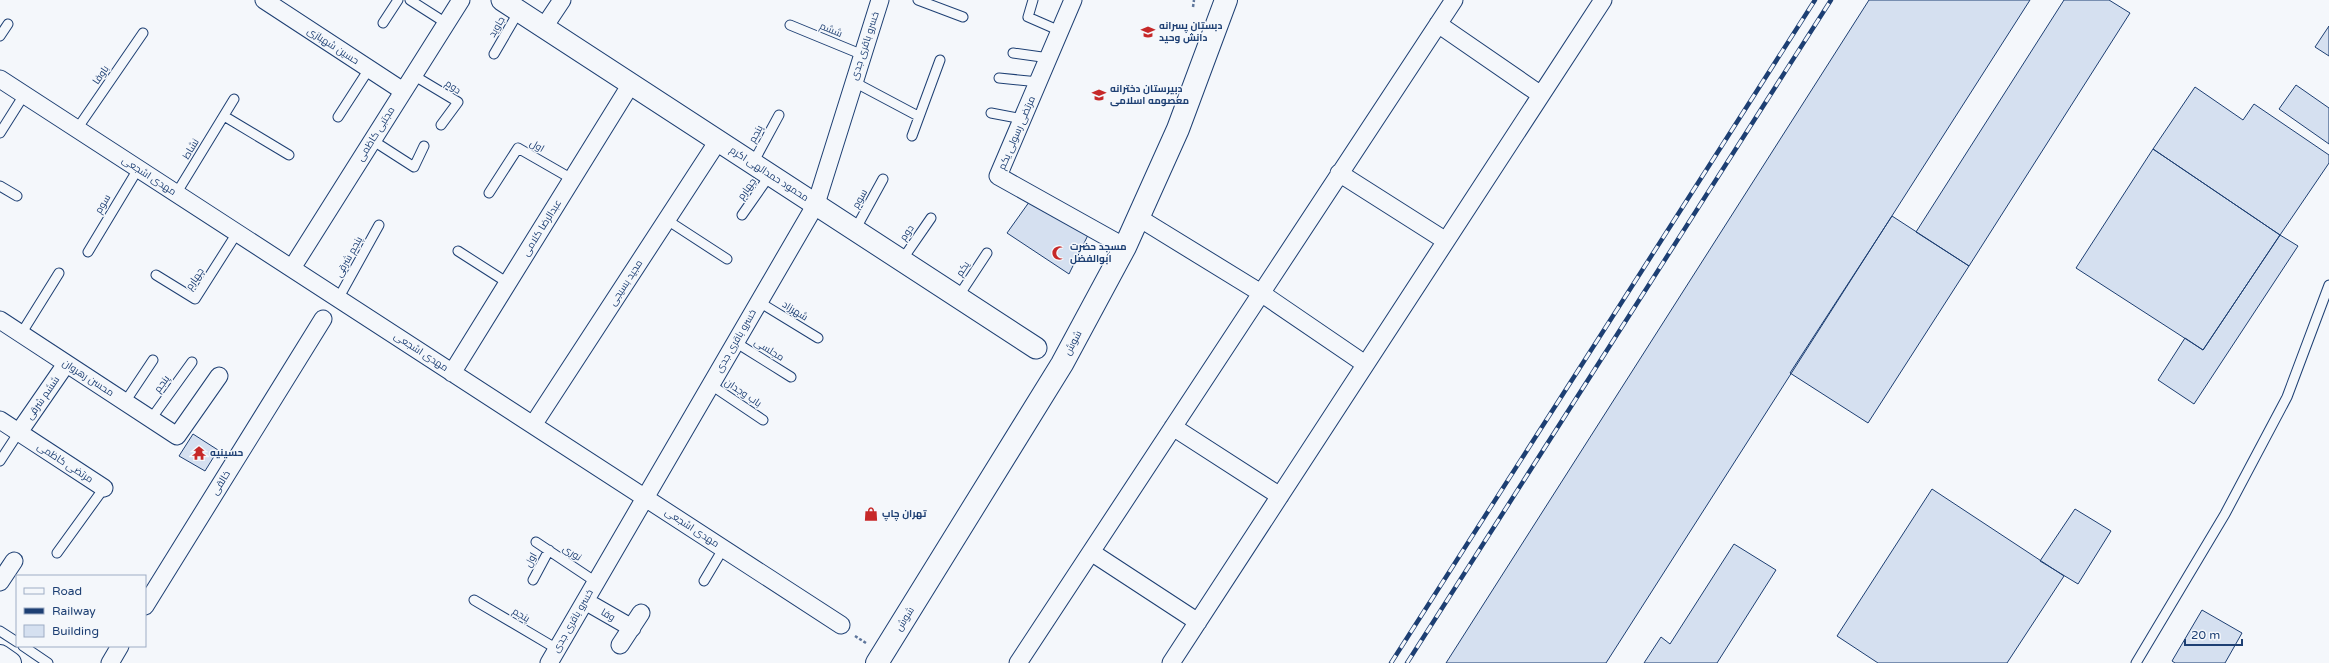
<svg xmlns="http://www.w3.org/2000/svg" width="2329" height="663" font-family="'Varela Round',Cairo,sans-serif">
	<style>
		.building { fill: #d5e0f0; stroke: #1d3f73 }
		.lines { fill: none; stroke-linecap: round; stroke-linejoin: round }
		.service-casing { stroke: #1d3f73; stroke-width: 11 }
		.minor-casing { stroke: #1d3f73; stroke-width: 19 }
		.tertiary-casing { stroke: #1d3f73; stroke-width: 23 }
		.primary-casing { stroke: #1d3f73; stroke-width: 24 }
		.path { stroke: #5e769c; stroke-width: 2.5; stroke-dasharray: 3 2; stroke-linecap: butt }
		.service { stroke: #f4f7fb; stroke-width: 9 }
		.minor { stroke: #f4f7fb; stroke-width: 17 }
		.tertiary { stroke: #f4f7fb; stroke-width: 21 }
		.primary { stroke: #f4f7fb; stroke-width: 22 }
		.rail-casing { stroke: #1d3f73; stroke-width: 4.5 }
		.rail { stroke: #f4f7fb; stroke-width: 3; stroke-dasharray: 9; stroke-linecap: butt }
		.labels { text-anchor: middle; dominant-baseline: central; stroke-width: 3; stroke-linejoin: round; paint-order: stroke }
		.poi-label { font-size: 10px; font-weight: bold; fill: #1d3f73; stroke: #f4f7fb; text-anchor: start }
		.street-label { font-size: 10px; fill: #1d3f73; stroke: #f4f7fb }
	</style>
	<rect width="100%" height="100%" fill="#f4f7fb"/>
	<!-- building -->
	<path class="building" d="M 1869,0 L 2030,0 L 1606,663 L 1446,663 Z
		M 2064,0 L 2109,0 L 2130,13 L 1969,266 L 1916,232 Z
		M 2329,26 L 2329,56 L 2315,47 Z
		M 2296,85 L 2329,108 L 2329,144 L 2279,109 Z
		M 2195,87 L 2243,120 L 2254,104 L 2329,155 L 2329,163 L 2280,235 L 2153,149 Z
		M 2153,149 L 2280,235 L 2203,350 L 2076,268 Z
		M 1032,198 L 1089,233 L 1069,274 L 1007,233 Z
		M 1892,216 L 1969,266 L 1868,423 L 1790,373 Z
		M 2280,235 L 2298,246 L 2194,404 L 2158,380 L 2185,338 L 2203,350 Z
		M 193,434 L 218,450 L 205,471 L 179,456 Z
		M 1932,489 L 2064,576 L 2007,663 L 1878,663 L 1837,636 Z
		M 2075,509 L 2111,531 L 2078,584 L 2040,561 Z
		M 1734,544 L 1776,570 L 1717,663 L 1644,663 L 1661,637 L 1670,644 Z
		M 2202,610 L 2242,633 L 2225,663 L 2175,663 L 2172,661 Z"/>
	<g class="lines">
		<defs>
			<path id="service" d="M 410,0 L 446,23
				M 918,0 L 963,17
				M 1033,0 L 1028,17 L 1060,31
				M 383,23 L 398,0
				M 790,25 L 863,55
				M 0,36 L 8,24
				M 1013,53 L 1049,58
				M 494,54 L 519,11
				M 413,75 L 458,102 L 441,125
				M 999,78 L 1039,82
				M 854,82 L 918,116
				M 991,113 L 1023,119
				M 224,116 L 289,155
				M 338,117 L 369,69
				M 77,129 L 143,33
				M 0,133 L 24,95
				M 912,136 L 940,60
				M 372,140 L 414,167 L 424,146
				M 753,163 L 779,115
				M 0,186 L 17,196
				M 489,193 L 518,148 L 572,179
				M 176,194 L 234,99
				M 742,215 L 770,175
				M 667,220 L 727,259
				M 855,230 L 883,179
				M 458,251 L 508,283
				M 88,252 L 138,169
				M 902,260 L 931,218
				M 156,275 L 195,299 L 237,233
				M 958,297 L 987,253
				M 338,299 L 379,225
				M 759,302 L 818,338
				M 21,334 L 59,273
				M 735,342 L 791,377
				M 711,385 L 763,420
				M 125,402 L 153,360
				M 151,419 L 192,362
				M 0,461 L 19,432
				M 536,542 L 596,582
				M 57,553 L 104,488
				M 533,580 L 549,550
				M 704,581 L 723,549
				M 474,600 L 557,649
				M 0,631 L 17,642
				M 23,646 L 48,663
				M 2136,663 L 2225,514 L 2287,397 L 2329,285"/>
			<path id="minor" d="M 264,0 L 403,91
				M 1073,0 L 998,176 L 1125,247
				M 1438,24 L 1541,95
				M 544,27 L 562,0
				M 0,79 L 841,625
				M 1339,173 L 1446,241
				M 1139,218 L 1261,293 L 1365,364
				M 292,268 L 461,0
				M 0,320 L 177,436 L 219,376
				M 452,373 L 631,84
				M 0,420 L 104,488
				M 533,425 L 718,141
				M 1173,427 L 1280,496
				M 19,432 L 66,364
				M 1091,552 L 1198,622
				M 0,582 L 14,561
				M 585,601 L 632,628
				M 145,606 L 323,319
				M 620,645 L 641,613
				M 110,663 L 120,646
				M 549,663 L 816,204 L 880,0
				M 1018,663 L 1454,0
				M 1171,663 L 1603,0"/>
			<path id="tertiary" d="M 502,0 L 1036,348"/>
			<path id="primary" d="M 0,656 L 10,663
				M 877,663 L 1062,364 L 1125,247 L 1178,129 L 1226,0"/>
		</defs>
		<!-- service casing -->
		<use href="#service" class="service-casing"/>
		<!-- minor casing -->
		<use href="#minor" class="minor-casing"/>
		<!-- tertiary casing -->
		<use href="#tertiary" class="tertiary-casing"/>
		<!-- primary casing -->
		<use href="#primary" class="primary-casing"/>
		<!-- path -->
		<path class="path" d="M 1193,7 L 1194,0
			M 855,636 L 866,643"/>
		<!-- service -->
		<use href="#service" class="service"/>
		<!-- minor -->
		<use href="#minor" class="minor"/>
		<!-- tertiary -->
		<use href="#tertiary" class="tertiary"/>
		<!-- primary -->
		<use href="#primary" class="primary"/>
		<defs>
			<path id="rail" d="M 1391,663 L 1815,0
				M 1407,663 L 1831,0"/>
		</defs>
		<!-- rail casing -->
		<use href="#rail" class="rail-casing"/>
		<!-- rail -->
		<use href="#rail" class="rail"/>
	</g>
	<!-- icons -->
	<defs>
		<symbol id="school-bare" viewBox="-9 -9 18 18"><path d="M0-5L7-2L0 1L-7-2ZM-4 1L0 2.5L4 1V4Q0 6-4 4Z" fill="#c62828" stroke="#f4f7fb" stroke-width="2.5" paint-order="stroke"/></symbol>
		<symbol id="mosque-bare" viewBox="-9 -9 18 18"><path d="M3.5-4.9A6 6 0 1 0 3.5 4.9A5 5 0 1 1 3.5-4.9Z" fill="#c62828" stroke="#f4f7fb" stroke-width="2.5" paint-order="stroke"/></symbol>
		<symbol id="temple-bare" viewBox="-9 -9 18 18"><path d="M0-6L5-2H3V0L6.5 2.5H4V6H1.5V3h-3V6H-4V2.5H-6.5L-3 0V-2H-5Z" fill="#c62828" stroke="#f4f7fb" stroke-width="2.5" paint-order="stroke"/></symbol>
		<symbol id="shop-bare" viewBox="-9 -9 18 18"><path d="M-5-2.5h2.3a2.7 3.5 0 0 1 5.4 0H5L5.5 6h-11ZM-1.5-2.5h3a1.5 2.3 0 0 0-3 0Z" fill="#c62828" stroke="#f4f7fb" stroke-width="2.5" paint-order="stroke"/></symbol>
	</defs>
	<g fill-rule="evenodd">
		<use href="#school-bare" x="1138" y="22" width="20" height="20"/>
		<use href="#school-bare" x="1089" y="85" width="20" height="20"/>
		<use href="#mosque-bare" x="1049" y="243" width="20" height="20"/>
		<use href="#temple-bare" x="189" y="443" width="20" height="20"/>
		<use href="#shop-bare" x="861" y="504" width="20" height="20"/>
	</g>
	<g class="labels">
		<!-- poi labels -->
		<g class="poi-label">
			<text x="1159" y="26">دبستان پسرانه<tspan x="1159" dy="12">دانش وحید</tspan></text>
			<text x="1110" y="89">دبیرستان دخترانه<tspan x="1110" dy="12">معصومه اسلامی</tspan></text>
			<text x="1070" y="247">مسجد حضرت<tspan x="1070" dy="12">ابوالفضل</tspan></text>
			<text x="210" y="453">حسینیه</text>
			<text x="882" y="514">تهران چاپ</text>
		</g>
		<!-- street labels -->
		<g class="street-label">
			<text transform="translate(497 27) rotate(-60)">جاوید</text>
			<text transform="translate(831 30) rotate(23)">ششم</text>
			<text transform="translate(333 46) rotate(33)">حسین شهبازی</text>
			<text transform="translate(865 46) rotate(-72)">خسرو باقری جدی</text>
			<text transform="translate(101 75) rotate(-56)">باوفا</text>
			<text transform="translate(453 87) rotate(35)">دوم</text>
			<text transform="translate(1017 133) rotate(-67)">مرتضی رسولی یکم</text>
			<text transform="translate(376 134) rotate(-58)">مجتبی کاظمی</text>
			<text transform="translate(756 134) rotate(-61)">پنجم</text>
			<text transform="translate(537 146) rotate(30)">اول</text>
			<text transform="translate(191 149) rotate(-59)">نشاط</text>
			<text transform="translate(769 174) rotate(33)">محمود حمدالهی اکرم</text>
			<text transform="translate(149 176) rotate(33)">مهدی اشجعی</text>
			<text transform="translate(747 189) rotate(-55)">چهارم</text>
			<text transform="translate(860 199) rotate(-61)">سوم</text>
			<text transform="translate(103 204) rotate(-59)">سوم</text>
			<text transform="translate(542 228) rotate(-58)">عبدالرضا کلامی</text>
			<text transform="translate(907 233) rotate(-56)">دوم</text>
			<text transform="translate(349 257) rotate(-61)">پنجم شرقی</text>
			<text transform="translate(963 269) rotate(-57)">یکم</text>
			<text transform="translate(195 279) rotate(-56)">چهارم</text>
			<text transform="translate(626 283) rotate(-57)">مجید بسیجی</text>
			<text transform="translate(795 311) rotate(32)">شهرزاد</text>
			<text transform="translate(736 341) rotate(-60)">خسرو باقری جدی</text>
			<text transform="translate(1073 343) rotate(-62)">شوش</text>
			<text transform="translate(769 350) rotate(32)">مجلسی</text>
			<text transform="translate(421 352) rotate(33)">مهدی اشجعی</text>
			<text transform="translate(88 378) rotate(33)">محسن رهروان</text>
			<text transform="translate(162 384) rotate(-54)">پنجم</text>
			<text transform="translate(743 393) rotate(34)">باب وجدان</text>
			<text transform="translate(43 398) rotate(-55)">ششم شرقی</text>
			<text transform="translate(65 463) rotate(33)">مرتضی کاظمی</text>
			<text transform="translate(221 483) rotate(-58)">خالقی</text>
			<text transform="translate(692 528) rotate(33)">مهدی اشجعی</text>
			<text transform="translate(572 553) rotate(34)">نوری</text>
			<text transform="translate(531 560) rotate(-62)">اول</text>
			<text transform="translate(521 615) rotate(31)">پنجم</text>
			<text transform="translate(608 615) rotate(30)">وفا</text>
			<text transform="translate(905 619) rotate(-58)">شوش</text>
			<text transform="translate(573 621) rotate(-60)">خسرو باقری جدی</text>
		</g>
	</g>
	<!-- legend -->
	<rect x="16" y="575" width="130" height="72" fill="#f4f7fb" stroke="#9eadc5"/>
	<rect x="24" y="588" width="20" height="6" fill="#f4f7fb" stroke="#9eadc5"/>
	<text x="52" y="595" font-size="12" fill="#1d3f73">Road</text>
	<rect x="24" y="608" width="20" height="6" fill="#1d3f73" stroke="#9eadc5"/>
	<text x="52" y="615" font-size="12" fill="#1d3f73">Railway</text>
	<rect x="24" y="625" width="20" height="12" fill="#d5e0f0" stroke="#9eadc5"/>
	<text x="52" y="635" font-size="12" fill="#1d3f73">Building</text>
	<!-- scale -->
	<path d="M2185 639v6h57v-6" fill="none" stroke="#1d3f73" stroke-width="2"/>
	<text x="2191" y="639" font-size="12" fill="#1d3f73" stroke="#f4f7fb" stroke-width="3" paint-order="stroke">20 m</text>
</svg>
